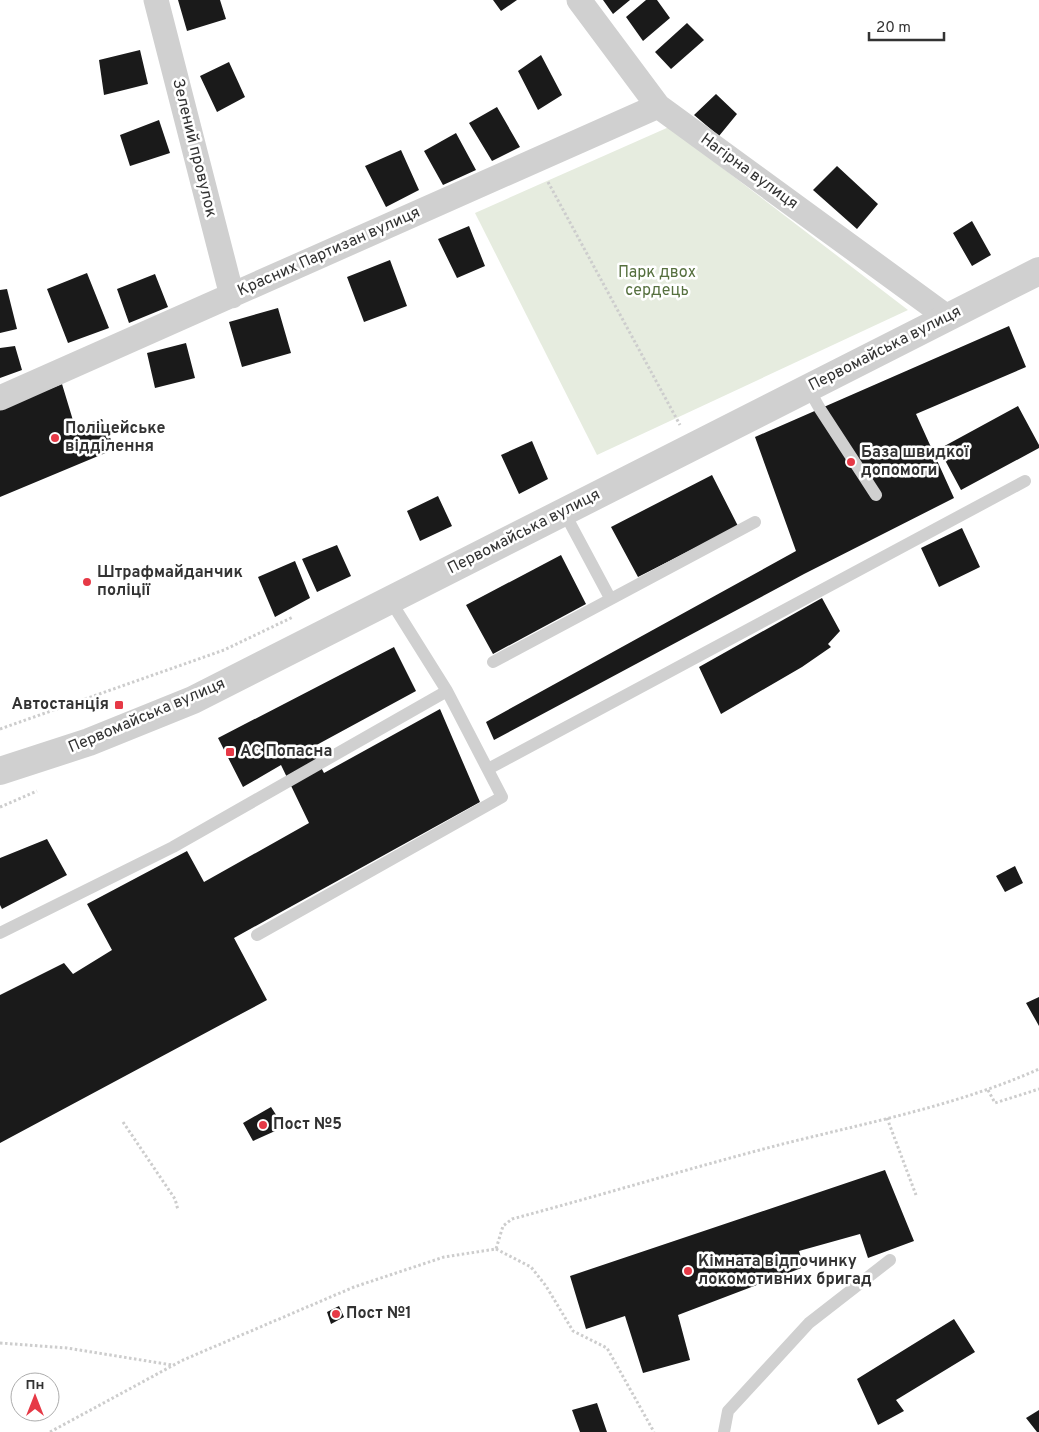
<svg xmlns="http://www.w3.org/2000/svg" width="1039" height="1432" font-family="Overpass,sans-serif">
	<style>
		.green { fill: #e6ecdf }
		.building { fill: #1a1a1a }
		.lines { fill: none; stroke-linecap: round; stroke-linejoin: round }
		.path { stroke: #cdcdcd; stroke-width: 3; stroke-dasharray: 2.5 2.5; stroke-linecap: butt }
		.service { stroke: #d0d0d0; stroke-width: 12 }
		.minor { stroke: #d0d0d0; stroke-width: 25 }
		.tertiary { stroke: #d0d0d0; stroke-width: 28 }
		.poi-dot { fill: #e63946; stroke: #fff; stroke-width: 2 }
		.labels { text-anchor: middle; dominant-baseline: central; stroke-width: 5; stroke-linejoin: round; paint-order: stroke }
		.street-label { font-size: 16px; fill: #333; stroke: #fff }
		.park-label { font-size: 16px; fill: #56703f; stroke: #fff }
		.poi-label { font-size: 16px; font-weight: bold; fill: #333; stroke: #fff; text-anchor: start }
	</style>
	<rect width="100%" height="100%" fill="#fff"/>
	<!-- green -->
	<path class="green" d="M 669,127 L 908,310 L 597,455 L 475,213 Z"/>
	<!-- building -->
	<path class="building" d="M 178,0 L 220,0 L 226,19 L 187,31 Z
		M 493,0 L 517,0 L 501,11 Z
		M 603,0 L 630,0 L 613,14 Z
		M 646,0 L 657,0 L 670,18 L 643,41 L 626,17 Z
		M 687,23 L 704,40 L 671,69 L 655,52 Z
		M 140,50 L 148,84 L 104,95 L 99,60 Z
		M 541,55 L 562,95 L 538,110 L 518,71 Z
		M 229,62 L 245,97 L 217,112 L 200,76 Z
		M 716,94 L 737,114 L 719,136 L 694,115 Z
		M 497,107 L 520,147 L 492,161 L 469,123 Z
		M 159,120 L 170,153 L 130,166 L 120,135 Z
		M 456,133 L 476,170 L 443,185 L 424,151 Z
		M 401,150 L 419,190 L 386,207 L 365,166 Z
		M 837,166 L 878,204 L 857,229 L 813,190 Z
		M 972,221 L 991,255 L 972,266 L 953,233 Z
		M 469,226 L 485,266 L 457,278 L 438,239 Z
		M 390,260 L 407,306 L 364,322 L 347,277 Z
		M 87,273 L 109,328 L 68,343 L 47,289 Z
		M 155,274 L 168,307 L 129,323 L 117,289 Z
		M 7,289 L 17,329 L 0,333 L 0,290 Z
		M 278,308 L 291,353 L 242,367 L 229,322 Z
		M 1009,326 L 1026,367 L 916,414 L 954,498 L 804,574 L 494,740 L 486,722 L 796,551 L 755,437 Z
		M 186,343 L 195,378 L 155,388 L 147,353 Z
		M 15,346 L 22,370 L 0,378 L 0,348 Z
		M 62,384 L 75,427 L 102,419 L 115,449 L 0,497 L 0,409 Z
		M 1018,406 L 1039,445 L 1039,448 L 961,490 L 939,449 Z
		M 532,441 L 548,479 L 519,494 L 501,455 Z
		M 712,475 L 738,526 L 638,577 L 611,527 Z
		M 438,496 L 452,526 L 420,541 L 407,511 Z
		M 962,528 L 980,567 L 939,587 L 921,548 Z
		M 337,545 L 351,576 L 317,592 L 302,559 Z
		M 561,555 L 586,604 L 493,654 L 466,605 Z
		M 295,561 L 310,598 L 275,617 L 258,577 Z
		M 822,598 L 840,631 L 828,644 L 831,647 L 802,667 L 721,714 L 699,667 Z
		M 394,647 L 416,691 L 311,748 L 324,773 L 440,709 L 480,802 L 234,938 L 267,1000 L 0,1143 L 0,995 L 64,963 L 73,974 L 112,950 L 87,904 L 187,851 L 204,882 L 309,823 L 281,765 L 243,787 L 218,738 Z
		M 47,839 L 67,875 L 2,909 L 0,905 L 0,858 Z
		M 1015,866 L 1023,883 L 1005,892 L 996,876 Z
		M 1039,997 L 1039,1026 L 1026,1003 Z
		M 271,1107 L 284,1127 L 253,1141 L 243,1123 Z
		M 885,1170 L 914,1241 L 868,1258 L 860,1234 L 799,1251 L 804,1267 L 678,1315 L 690,1360 L 643,1373 L 625,1316 L 586,1329 L 570,1276 Z
		M 339,1306 L 344,1317 L 331,1324 L 327,1312 Z
		M 954,1319 L 975,1352 L 896,1400 L 904,1411 L 878,1425 L 857,1379 Z
		M 597,1403 L 607,1432 L 580,1432 L 572,1410 Z
		M 1039,1410 L 1039,1432 L 1037,1432 L 1026,1418 Z"/>
	<g class="lines">
		<!-- path -->
		<path class="path" d="M 548,182 L 680,425
			M 0,729 L 224,650 L 293,617
			M 0,807 L 37,791
			M 988,1090 L 995,1103 L 1039,1089
			M 887,1118 L 916,1195
			M 123,1122 L 175,1199 L 178,1210
			M 496,1249 L 531,1267 L 546,1286 L 573,1331 L 607,1348 L 654,1432
			M 0,1343 L 67,1348 L 172,1365
			M 50,1432 L 183,1360 L 354,1287 L 444,1257 L 496,1249 L 503,1226 L 512,1219 C 598,1196 684,1170 771,1147 C 860,1124 954,1107 1039,1069"/>
		<!-- service -->
		<path class="service" d="M 808,388 L 820,409 L 876,495
			M 564,512 L 610,598
			M 493,662 L 755,522
			M 488,769 L 1025,481
			M 0,933 L 173,847 L 447,691
			M 257,935 L 502,797 L 447,691 L 390,600
			M 724,1432 L 728,1411 L 809,1323 L 890,1260"/>
		<!-- minor -->
		<path class="minor" d="M 156,0 L 232,296
			M 579,0 L 658,106 L 947,317
			M 0,398 L 658,106"/>
		<!-- tertiary -->
		<path class="tertiary" d="M 0,771 L 89,742 L 193,700 L 1039,271"/>
	</g>
	<!-- markers -->
	<g class="poi-dot">
		<circle cx="55" cy="438" r="5"/>
		<circle cx="851" cy="462" r="5"/>
		<circle cx="87" cy="582" r="5"/>
		<rect x="114" y="700" width="10" height="10" rx="2.5"/>
		<rect x="225" y="747" width="10" height="10" rx="2.5"/>
		<circle cx="263" cy="1125" r="5"/>
		<circle cx="688" cy="1271" r="5"/>
		<circle cx="336" cy="1314" r="5"/>
	</g>
	<g class="labels">
		<!-- street labels -->
		<g class="street-label">
			<text transform="translate(194 148) rotate(76)">Зелений провулок</text>
			<text transform="translate(749 172) rotate(36)">Нагірна вулиця</text>
			<text transform="translate(329 252) rotate(-24)">Красних Партизан вулиця</text>
			<text transform="translate(885 349) rotate(-27)">Первомайська вулиця</text>
			<text transform="translate(524 532) rotate(-27)">Первомайська вулиця</text>
			<text transform="translate(147 716) rotate(-23)">Первомайська вулиця</text>
		</g>
		<!-- park labels -->
		<g class="park-label">
			<text x="657" y="273">Парк двох<tspan x="657" dy="18">сердець</tspan></text>
		</g>
		<!-- poi labels -->
		<g class="poi-label">
			<text x="65" y="429">Поліцейське<tspan x="65" dy="18">відділення</tspan></text>
			<text x="861" y="453">База швидкої<tspan x="861" dy="18">допомоги</tspan></text>
			<text x="97" y="573">Штрафмайданчик<tspan x="97" dy="18">поліції</tspan></text>
			<text x="109" y="705" text-anchor="end">Автостанція</text>
			<text x="240" y="752">АС Попасна</text>
			<text x="273" y="1125">Пост №5</text>
			<text x="698" y="1262">Кімната відпочинку<tspan x="698" dy="18">локомотивних бригад</tspan></text>
			<text x="346" y="1314">Пост №1</text>
		</g>
	</g>
	<!-- north arrow -->
	<g transform="translate(35 1397)"><circle r="24" fill="#ffffff" stroke="#adadad"/>
	<path d="M0-4L9 19L0 12L-9 19Z" fill="#e63946"/>
	<text y="-8" font-size="14" font-weight="bold" text-anchor="middle" fill="#333333">Пн</text>
	</g>
	<!-- scale -->
	<path d="M869 32v8h75v-8" fill="none" stroke="#333333" stroke-width="2.5"/>
	<text x="876" y="32" font-size="15" fill="#333333" stroke="#ffffff" stroke-width="4" paint-order="stroke">20 m</text>
</svg>
